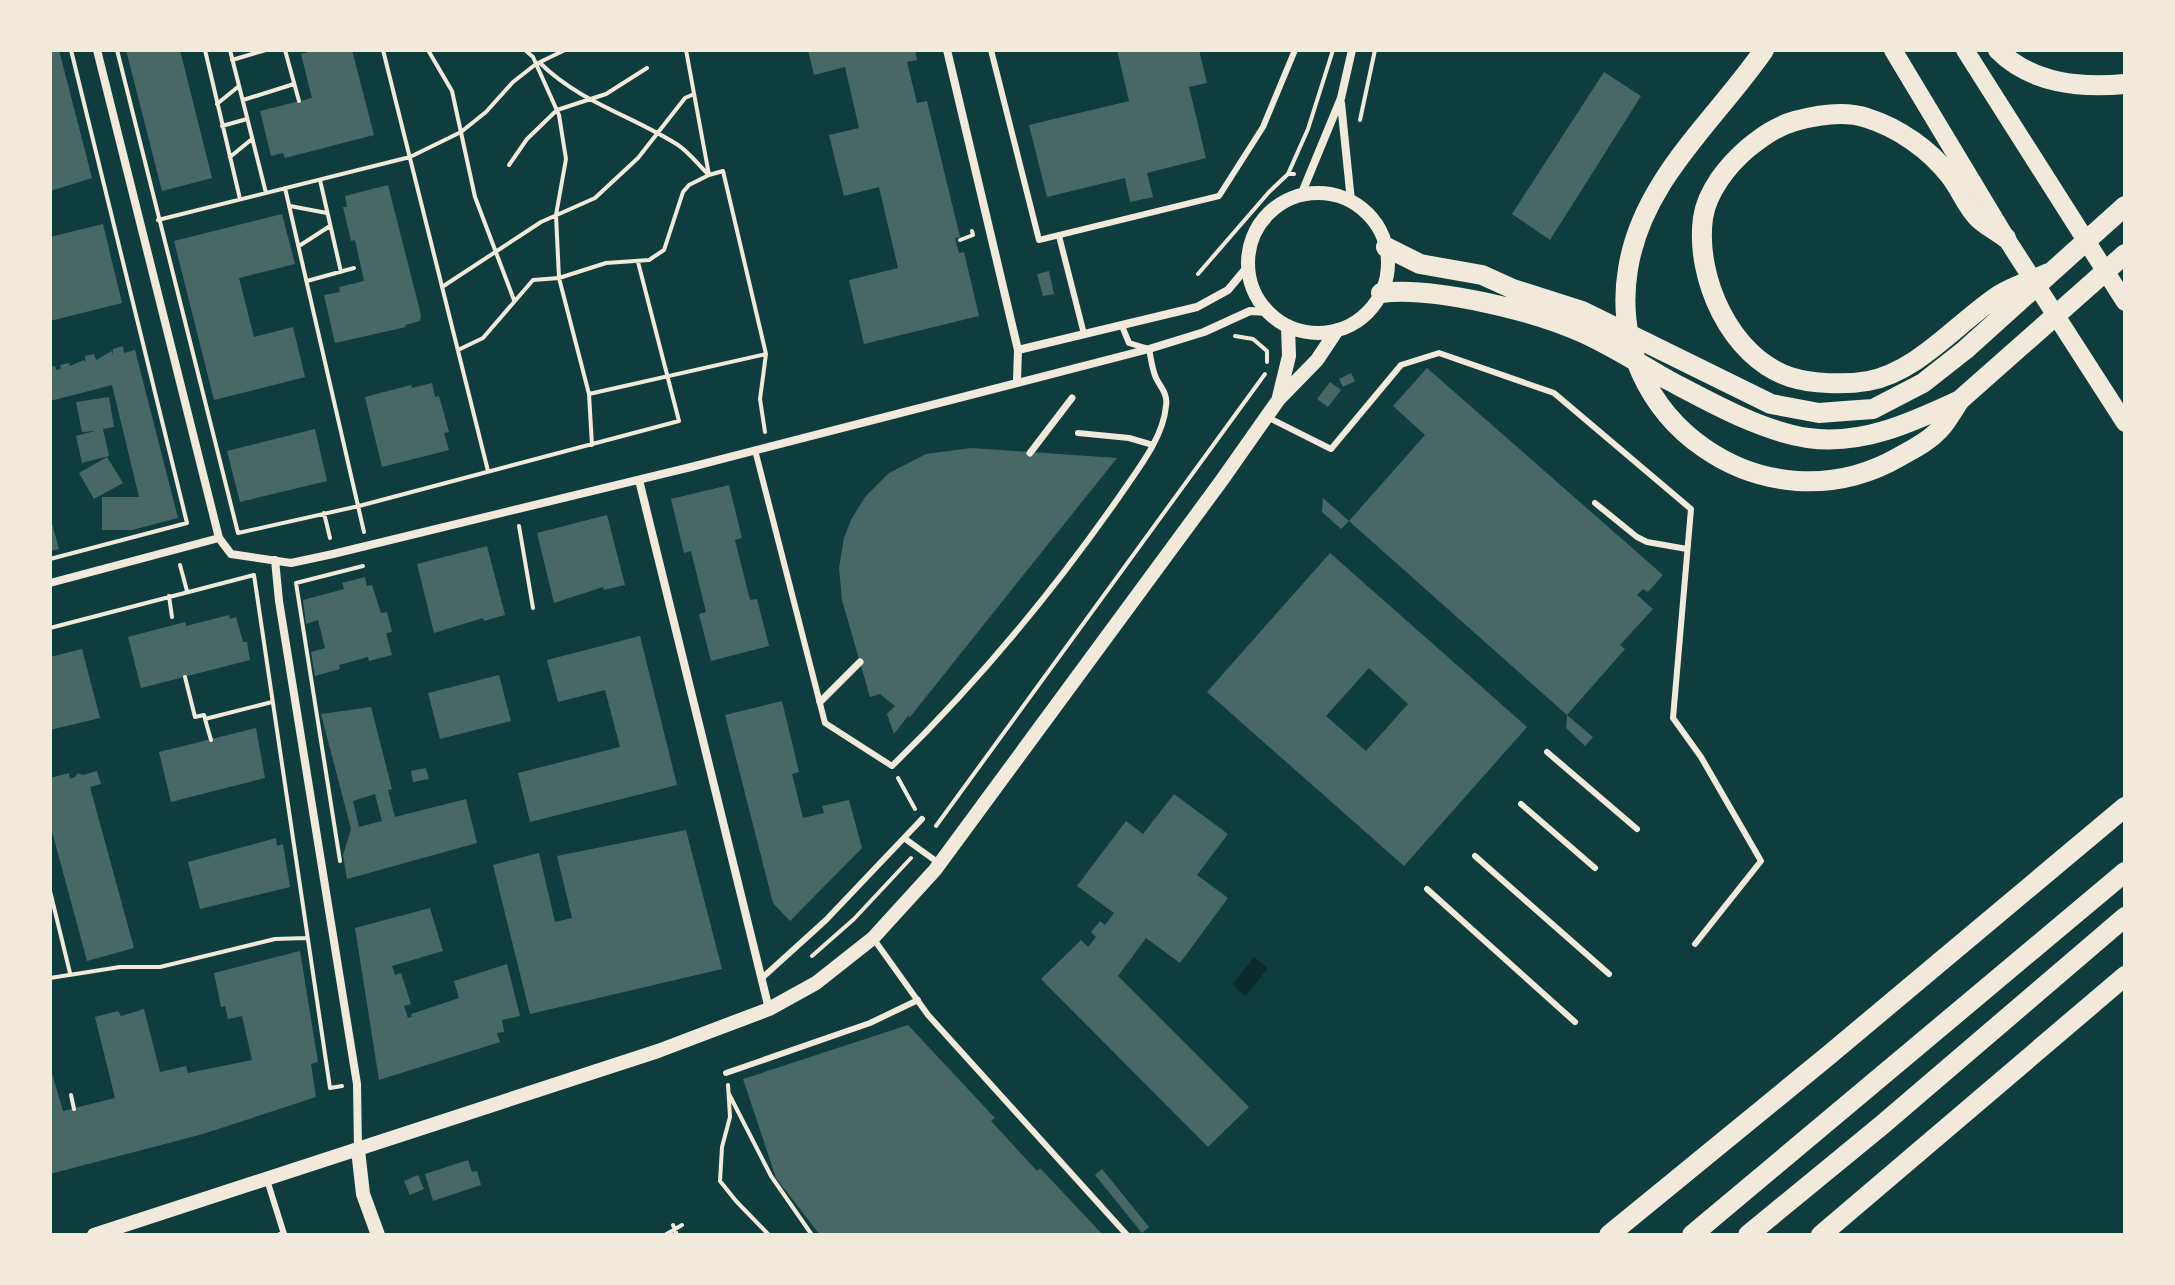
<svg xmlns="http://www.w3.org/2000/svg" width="2175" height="1285" font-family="'DM Sans',sans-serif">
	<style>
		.water { fill: #0a2a2b }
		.building { fill: #486865; fill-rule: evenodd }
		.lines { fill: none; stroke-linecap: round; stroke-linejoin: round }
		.path { stroke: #f1e9da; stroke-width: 4 }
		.service { stroke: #f1e9da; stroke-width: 6 }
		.pedestrian { stroke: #f1e9da; stroke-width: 7 }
		.minor { stroke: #f1e9da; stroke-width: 8 }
		.tertiary { stroke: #f1e9da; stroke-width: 14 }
		.primary { stroke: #f1e9da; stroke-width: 18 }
		.motorway { stroke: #f1e9da; stroke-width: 20 }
	</style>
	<rect width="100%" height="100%" fill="#0f3d3e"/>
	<!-- water -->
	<path class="water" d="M 1254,957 L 1268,968 L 1246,996 L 1232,985 Z"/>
	<!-- building -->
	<path class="building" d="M 50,50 L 59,50 L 92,178 L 50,191 Z
		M 126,50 L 180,50 L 212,178 L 162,191 Z
		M 315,50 L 352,50 L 374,135 L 285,158 L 283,153 L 271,156 L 260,111 L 312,98 L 301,54 Z
		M 808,50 L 915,50 L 917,60 L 907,62 L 917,103 L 927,101 L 960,237 L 955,238 L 959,253 L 964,252 L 979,316 L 864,344 L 849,280 L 898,268 L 879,187 L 844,196 L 829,135 L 859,128 L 845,67 L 814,75 Z
		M 1117,50 L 1199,50 L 1207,83 L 1189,87 L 1206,158 L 1147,173 L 1153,197 L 1130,202 L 1125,178 L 1047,197 L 1029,125 L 1129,101 Z
		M 1604,72 L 1641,96 L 1550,240 L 1512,214 Z
		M 388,185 L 421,315 L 420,321 L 405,325 L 406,327 L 335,343 L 324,295 L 340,292 L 339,287 L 364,281 L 355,240 L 351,241 L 343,207 L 347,207 L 345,196 Z
		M 282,214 L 295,264 L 239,278 L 254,337 L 293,327 L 305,377 L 214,400 L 174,241 Z
		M 103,224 L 122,303 L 50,321 L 50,237 Z
		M 1049,271 L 1054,294 L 1043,296 L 1037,274 Z
		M 123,346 L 124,353 L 135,350 L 178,518 L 132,530 L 102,530 L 102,497 L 139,497 L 112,385 L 50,401 L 50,367 L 55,366 L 56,370 L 61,369 L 60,365 L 69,363 L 70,366 L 84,360 L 86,362 L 85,356 L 94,354 L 96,360 L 112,351 L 113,355 L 113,349 Z
		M 1427,368 L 1663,575 L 1648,592 L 1643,589 L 1637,595 L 1653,609 L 1620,645 L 1625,649 L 1567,715 L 1593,737 L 1585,746 L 1566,728 L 1567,715 L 1349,521 L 1341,529 L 1322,512 L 1323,498 L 1349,521 L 1425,435 L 1393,406 Z
		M 1351,373 L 1355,381 L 1343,387 L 1339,379 Z
		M 1330,382 L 1341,390 L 1328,407 L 1317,399 Z
		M 432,383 L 435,397 L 439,396 L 449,432 L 444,433 L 449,450 L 382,467 L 365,397 L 411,385 L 412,388 Z
		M 109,397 L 114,427 L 103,429 L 109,456 L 82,463 L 76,436 L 95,431 L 82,432 L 76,402 Z
		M 315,429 L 327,481 L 240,502 L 227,451 Z
		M 971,448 L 1117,458 L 910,717 L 908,716 L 894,734 L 887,714 L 895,706 L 880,694 L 870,697 L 842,600 L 839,568 L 844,538 L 851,520 L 865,497 L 889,473 L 926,454 Z
		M 107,457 L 123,483 L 94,499 L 79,473 Z
		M 729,485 L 742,538 L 735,540 L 750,600 L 757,599 L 769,646 L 711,661 L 699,614 L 706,612 L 691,551 L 684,553 L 671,499 Z
		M 607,515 L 625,585 L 604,590 L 603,587 L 554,603 L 537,533 Z
		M 50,516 L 59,549 L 50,551 Z
		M 487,546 L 505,615 L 484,621 L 483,618 L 434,633 L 417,564 Z
		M 1330,553 L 1527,727 L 1404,866 L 1207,692 ZM 1369,668 L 1408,704 L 1366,751 L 1326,716 Z
		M 365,577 L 367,586 L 372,585 L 381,613 L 387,612 L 392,632 L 386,633 L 392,655 L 369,661 L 368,657 L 339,665 L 340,669 L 315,676 L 311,652 L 325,648 L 318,620 L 306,624 L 303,600 L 344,589 L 342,583 Z
		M 229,615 L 230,619 L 236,617 L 243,642 L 247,642 L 250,660 L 141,688 L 128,637 L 185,622 L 186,626 Z
		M 640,636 L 677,785 L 530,822 L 518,773 L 620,747 L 605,690 L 558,702 L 547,660 Z
		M 82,649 L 100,718 L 50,730 L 50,657 Z
		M 499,675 L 511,721 L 440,739 L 428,693 Z
		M 782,701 L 799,772 L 792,774 L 803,818 L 824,813 L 822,806 L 849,800 L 862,848 L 790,921 L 773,903 L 725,715 Z
		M 371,707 L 392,789 L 388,790 L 395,817 L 466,799 L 477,843 L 347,879 L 343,855 L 351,829 L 321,714 ZM 375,794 L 382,821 L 359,827 L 353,801 Z
		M 256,728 L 265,778 L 171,802 L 159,752 Z
		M 426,768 L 429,779 L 413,782 L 411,771 Z
		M 97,771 L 101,784 L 90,787 L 134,948 L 87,961 L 50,824 L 50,778 L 69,773 L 70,779 L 75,777 L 78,773 L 83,775 Z
		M 1174,794 L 1228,834 L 1197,875 L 1228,898 L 1180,963 L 1146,938 L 1118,976 L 1249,1107 L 1208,1147 L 1041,979 L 1081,940 L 1088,947 L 1096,937 L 1091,932 L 1100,921 L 1105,925 L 1114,913 L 1077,886 L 1126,821 L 1143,834 Z
		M 686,830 L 722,969 L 530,1014 L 493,865 L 539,853 L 555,922 L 572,918 L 557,856 Z
		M 276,838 L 277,846 L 283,844 L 290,887 L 200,909 L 188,862 Z
		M 430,908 L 443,951 L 392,966 L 395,975 L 401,973 L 411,1004 L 404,1006 L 408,1018 L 412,1017 L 411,1014 L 459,998 L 454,981 L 507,964 L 520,1016 L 502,1020 L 504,1032 L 497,1033 L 500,1042 L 379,1080 L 355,928 Z
		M 300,951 L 318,1062 L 311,1064 L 316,1097 L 203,1134 L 50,1174 L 50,1067 L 63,1111 L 115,1098 L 95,1017 L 118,1011 L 121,1016 L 144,1009 L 160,1072 L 186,1066 L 188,1073 L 252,1060 L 242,1016 L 228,1019 L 225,1006 L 221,1007 L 214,973 Z
		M 908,1025 L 995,1118 L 991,1121 L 1037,1171 L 1040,1168 L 1103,1235 L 820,1235 L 776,1178 L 743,1079 Z
		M 468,1160 L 472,1172 L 477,1171 L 481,1185 L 433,1201 L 425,1174 Z
		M 1102,1169 L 1149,1227 L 1142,1233 L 1095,1175 Z
		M 418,1175 L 424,1189 L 410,1195 L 404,1181 Z"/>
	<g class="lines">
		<!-- path -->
		<path class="path" d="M 117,50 L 238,533 L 359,506 L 679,421 L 638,262
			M 205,50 L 240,199
			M 230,50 L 266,193
			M 285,50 L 299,101
			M 383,50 L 488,471
			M 428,50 L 452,91 L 475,197 L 514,300
			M 525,50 L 533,57 L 559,115 L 566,159 L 556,215 L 559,278 L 589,394 L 592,445
			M 686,50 L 709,175 L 723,171 L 766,354 L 760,399 L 765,432
			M 232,60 L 266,50
			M 243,100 L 294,84
			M 217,104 L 239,86
			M 1360,120 L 1375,50
			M 222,126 L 247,119
			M 230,157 L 252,139
			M 509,165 L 527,139 L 557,110 L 606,94 L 647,68
			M 1294,174 L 1288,174 L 1308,129 L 1333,50
			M 320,180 L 341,272
			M 285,188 L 364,532
			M 290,206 L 327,213
			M 158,220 L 410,157 L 461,132 L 486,112 L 513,82 L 536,64 L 565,50
			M 960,240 L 973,235 L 972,231
			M 299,246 L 330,226
			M 1198,274 L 1269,192 L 1288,174
			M 307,281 L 354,268
			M 442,287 L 541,222 L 595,198 L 638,158 L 685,98 L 694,94
			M 1235,336 L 1253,339 L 1267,351 L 1267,362
			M 458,350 L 483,338 L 533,280 L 559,278 L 606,263 L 649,260 L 664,250 L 683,192 L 689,185 L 709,175 C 699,166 690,153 678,145 C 631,115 581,103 540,63
			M 589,394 L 766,354
			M 324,513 L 330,538
			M 519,526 L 533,608
			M 50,559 L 187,523 L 71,50
			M 180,565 L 187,591
			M 169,596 L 172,617
			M 50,628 L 254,575 L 330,1088 L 342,1086
			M 185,677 L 195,717 L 204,715 L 205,719 L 272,702
			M 205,719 L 211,740
			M 898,778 L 915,809
			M 936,826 L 1265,374
			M 340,861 L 296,583 L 363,566
			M 50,891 L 70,973
			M 812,956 L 854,919 L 911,858
			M 50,978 L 120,967 L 160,967 L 275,939 L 306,938
			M 728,1085 L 730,1117 L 722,1147 L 720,1181 L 736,1201 L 769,1235
			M 729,1094 L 771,1176 L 812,1235
			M 71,1095 L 74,1109
			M 673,1225 L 677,1235
			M 665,1235 L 682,1225"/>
		<!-- service -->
		<path class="service" d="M 991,50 L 1039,240 L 1219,196 L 1263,127 L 1295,50
			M 1059,236 L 1084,334
			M 1269,418 L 1331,449 L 1401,365 L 1439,353 L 1554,393 L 1691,509 L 1673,718 L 1701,757 L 1761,861 L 1695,944
			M 1078,433 L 1129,438 L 1153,445
			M 755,450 L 825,723 L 892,766 C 976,684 1052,593 1119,497 C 1137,470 1163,439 1166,406 C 1168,394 1161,388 1156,378 C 1152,369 1151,358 1149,349 L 1129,343 L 1122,326
			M 1595,503 L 1637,537 L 1647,542 L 1687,549
			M 1547,752 L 1637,829
			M 1521,804 L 1595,868
			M 904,838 L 940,864
			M 1475,856 L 1609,974
			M 1427,889 L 1575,1022
			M 873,938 L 928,1015 L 1127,1235
			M 762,978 L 826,920 L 922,819
			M 726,1073 L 870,1023 L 918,1000
			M 267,1180 L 284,1234 L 280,1235"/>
		<!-- pedestrian -->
		<path class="pedestrian" d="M 1030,453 L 1072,398
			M 820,702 L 860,662"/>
		<!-- minor -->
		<path class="minor" d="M 97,50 L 219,538 L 231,554 L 291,563 L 333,554 L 691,467 L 1149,349 L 1204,332 L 1250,311 L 1268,312
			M 947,50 L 1018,350 L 1017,381
			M 1341,103 L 1351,201
			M 1301,195 L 1341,98 L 1352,50
			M 1018,350 L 1197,307 L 1228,290 L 1248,266
			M 639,480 L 769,1009
			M 275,560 L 279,601 L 357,1084 L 358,1149
			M 50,583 L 219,538"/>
		<!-- tertiary -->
		<path class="tertiary" d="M1248 263a70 70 0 1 1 140 0a70 70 0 1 1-140 0Z
			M 1279,397 L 1289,356 L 1288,326
			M 358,1150 L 363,1194 L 378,1235
			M 94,1235 L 658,1051 L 769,1009 L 816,983 L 873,938 L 935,870 L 1222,480 L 1279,399 L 1317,360 L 1337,330"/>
		<!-- primary -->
		<path class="primary" d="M 1893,50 L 2006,238 L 2125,423
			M 1965,50 L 2125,302"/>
		<!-- motorway -->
		<path class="motorway" d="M 1764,50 C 1715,121 1642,180 1628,269 C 1603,420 1766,533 1899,457 C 1913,449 1928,442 1939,430 C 1947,422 1953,410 1960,400 L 2125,254
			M 1998,50 C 2032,84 2080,88 2125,84
			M 2006,238 C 1997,231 1984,225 1977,217 C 1966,205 1960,189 1950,176 C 1930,150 1899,128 1867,118 C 1844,110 1817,115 1795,121 C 1777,126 1763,136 1748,148 C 1728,165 1707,191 1703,218 C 1695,277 1730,357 1790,377 C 1812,384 1845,385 1868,381 C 1918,372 1958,322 1999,295 C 2014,286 2033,280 2049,273
			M 1386,247 L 1420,264 L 1482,275 L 1513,289 L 1582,311 L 1771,404 L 1819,413 L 1845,411 L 1873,409 L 1923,383 L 1965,350 L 2125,206
			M 1381,293 C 1432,286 1535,311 1583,333 C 1612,346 1640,364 1668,380 C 1710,402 1761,431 1808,438 C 1861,446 1913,422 1960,400
			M 1609,1235 L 1829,1055 L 2125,807
			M 1692,1235 L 2125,872
			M 1748,1235 L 1882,1125 L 2125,917
			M 1821,1235 L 2125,976"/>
	</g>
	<!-- border -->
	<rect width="2175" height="1285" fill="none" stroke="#f1e9da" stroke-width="104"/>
</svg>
